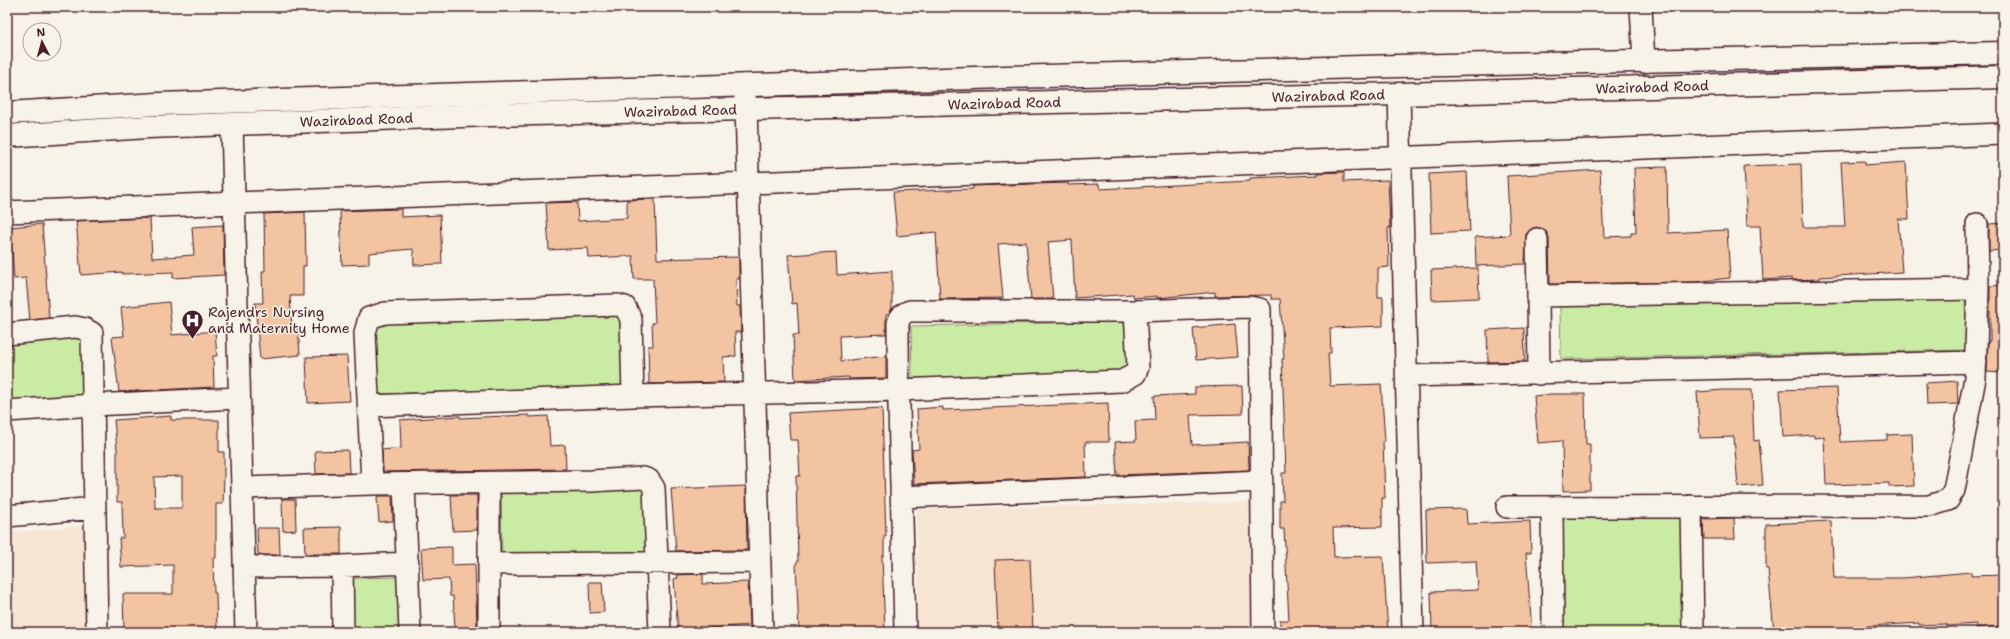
<svg xmlns="http://www.w3.org/2000/svg" width="2010" height="639" font-family="'Shantell Sans',sans-serif">
	<style>
		.built { fill: #f6e5d3 }
		.green { fill: #caeba3; stroke: #8a8567 }
		.building { fill: #f2c4a2; stroke: #4a1f2b; fill-rule: evenodd }
		.lines { fill: none; stroke-linecap: round; stroke-linejoin: round }
		.minor-casing { stroke: #4a1f2b; stroke-width: 24 }
		.highway-casing { stroke: #4a1f2b; stroke-width: 25 }
		.minor { stroke: #f7f3e8; stroke-width: 21 }
		.highway { stroke: #f7f3e8; stroke-width: 22 }
		.labels { text-anchor: middle; dominant-baseline: central; stroke-width: 3; stroke-linejoin: round; paint-order: stroke }
		.street-label { font-size: 14px; fill: #4a1f2b; stroke: #f7f3e8 }
		.poi-label { font-size: 14px; fill: #4a1f2b; stroke: #f7f3e8; text-anchor: start }
	</style>
	<rect width="100%" height="100%" fill="#f7f3e8"/>
	<filter id="ink" filterUnits="userSpaceOnUse"><feTurbulence type="fractalNoise" baseFrequency=".025" numOctaves="2"/><feDisplacementMap in="SourceGraphic" scale="8" xChannelSelector="R" yChannelSelector="G"/><feConvolveMatrix kernelMatrix="1 2 1 2 8 2 1 2 1" color-interpolation-filters="sRGB"/></filter>
	<g filter="url(#ink)">
		<!-- built -->
		<path class="built" d="M 1256,502 L 1259,632 L 918,632 L 917,509 Z
			M 93,525 L 94,632 L 7,632 L 7,533 Z"/>
		<!-- green -->
		<path class="green" d="M 1965,297 L 1967,350 L 1561,359 L 1560,306 Z
			M 628,316 L 630,387 L 376,394 L 374,323 Z
			M 1134,321 L 1135,374 L 912,378 L 911,326 Z
			M 96,336 L 95,397 L 7,404 L 7,343 Z
			M 654,487 L 655,555 L 502,557 L 501,489 Z
			M 1681,516 L 1682,632 L 1561,632 L 1560,517 Z
			M 405,577 L 406,632 L 352,632 L 351,578 Z"/>
		<!-- building -->
		<path class="building" d="M 1865,161 L 1865,165 L 1906,162 L 1909,219 L 1898,219 L 1902,272 L 1820,277 L 1820,279 L 1792,280 L 1792,278 L 1763,280 L 1760,226 L 1747,226 L 1744,166 L 1801,164 L 1803,227 L 1845,227 L 1841,162 Z
			M 1667,167 L 1668,233 L 1727,230 L 1730,278 L 1694,282 L 1550,284 L 1549,238 L 1547,233 L 1537,227 L 1531,229 L 1526,234 L 1525,264 L 1476,266 L 1475,237 L 1510,235 L 1507,176 L 1600,170 L 1604,237 L 1631,236 L 1631,233 L 1636,233 L 1634,168 Z
			M 1344,172 L 1344,182 L 1388,180 L 1390,228 L 1388,228 L 1389,267 L 1378,268 L 1378,297 L 1383,297 L 1383,326 L 1330,328 L 1331,353 L 1328,353 L 1330,386 L 1381,384 L 1385,441 L 1383,441 L 1385,498 L 1382,498 L 1382,527 L 1333,528 L 1334,557 L 1383,556 L 1388,632 L 1280,632 L 1280,620 L 1289,620 L 1284,529 L 1280,529 L 1280,501 L 1283,501 L 1282,473 L 1286,473 L 1282,359 L 1284,359 L 1280,299 L 1271,299 L 1271,295 L 1215,296 L 1215,292 L 1157,298 L 1157,296 L 1134,298 L 1133,294 L 1075,298 L 1072,240 L 1048,242 L 1053,299 L 1031,299 L 1026,242 L 998,244 L 1003,298 L 940,299 L 936,232 L 897,236 L 893,192 L 973,189 L 973,186 L 1068,183 L 1068,185 L 1099,184 L 1100,189 L 1250,181 L 1250,178 L 1318,175 L 1318,173 Z
			M 1467,172 L 1470,231 L 1431,233 L 1429,174 Z
			M 655,199 L 657,259 L 739,257 L 739,279 L 736,279 L 737,306 L 740,306 L 741,332 L 735,332 L 736,356 L 723,357 L 724,382 L 649,384 L 648,346 L 653,346 L 652,323 L 655,323 L 653,279 L 634,279 L 633,256 L 589,258 L 588,248 L 549,250 L 546,203 L 577,202 L 578,221 L 627,218 L 627,200 Z
			M 401,209 L 401,217 L 440,215 L 442,264 L 414,265 L 413,249 L 369,253 L 369,264 L 342,265 L 340,211 Z
			M 305,212 L 306,266 L 303,266 L 303,296 L 290,296 L 292,328 L 298,327 L 300,355 L 260,359 L 255,303 L 263,303 L 262,271 L 265,271 L 264,214 Z
			M 150,218 L 152,258 L 194,255 L 192,227 L 223,225 L 224,275 L 173,278 L 173,272 L 122,274 L 122,272 L 81,275 L 76,221 Z
			M 2003,223 L 2003,250 L 1989,251 L 1989,224 Z
			M 42,224 L 49,318 L 30,320 L 26,278 L 14,279 L 10,227 Z
			M 836,252 L 837,275 L 892,271 L 892,308 L 889,314 L 886,314 L 886,334 L 840,336 L 841,361 L 886,356 L 886,378 L 849,379 L 849,377 L 795,380 L 793,335 L 799,335 L 797,303 L 792,304 L 788,255 Z
			M 1478,268 L 1479,298 L 1432,300 L 1431,270 Z
			M 2003,285 L 2003,373 L 1987,372 L 1988,341 L 1990,341 L 1990,286 Z
			M 169,302 L 172,335 L 215,331 L 217,356 L 213,356 L 214,387 L 119,392 L 112,337 L 124,336 L 121,307 Z
			M 1235,324 L 1238,357 L 1196,360 L 1193,328 Z
			M 1524,328 L 1525,361 L 1488,362 L 1487,330 Z
			M 347,356 L 350,401 L 308,403 L 306,357 Z
			M 1957,381 L 1958,404 L 1927,405 L 1926,383 Z
			M 1242,386 L 1243,414 L 1190,415 L 1192,445 L 1248,442 L 1249,470 L 1117,475 L 1115,442 L 1136,441 L 1135,421 L 1155,420 L 1154,396 L 1195,394 L 1195,387 Z
			M 1837,388 L 1840,442 L 1887,440 L 1887,435 L 1912,434 L 1914,486 L 1889,487 L 1889,483 L 1826,485 L 1824,437 L 1814,438 L 1814,435 L 1783,437 L 1780,390 Z
			M 1723,390 L 1752,390 L 1754,441 L 1759,440 L 1763,485 L 1738,487 L 1734,437 L 1700,438 L 1697,392 Z
			M 1551,394 L 1585,394 L 1586,444 L 1590,444 L 1590,490 L 1563,491 L 1562,441 L 1538,443 L 1534,396 Z
			M 1108,403 L 1109,442 L 1085,442 L 1086,477 L 914,484 L 912,450 L 919,449 L 917,409 L 943,407 L 943,410 Z
			M 882,408 L 886,536 L 884,536 L 884,556 L 882,556 L 885,632 L 799,632 L 796,563 L 798,562 L 796,476 L 800,476 L 798,440 L 790,440 L 788,413 Z
			M 529,415 L 529,417 L 548,416 L 550,446 L 565,445 L 566,469 L 383,472 L 382,450 L 401,448 L 400,420 L 460,416 L 460,418 Z
			M 171,416 L 171,420 L 219,420 L 219,452 L 224,452 L 224,476 L 223,504 L 216,504 L 216,558 L 213,558 L 214,593 L 216,593 L 217,632 L 124,632 L 123,594 L 173,594 L 173,565 L 121,567 L 119,538 L 123,538 L 122,502 L 117,502 L 117,449 L 114,420 ZM 182,476 L 182,508 L 155,508 L 154,477 Z
			M 348,450 L 349,473 L 316,474 L 315,451 Z
			M 746,486 L 747,550 L 676,551 L 671,489 Z
			M 451,495 L 477,495 L 477,530 L 453,531 Z
			M 380,496 L 392,496 L 393,521 L 379,522 L 377,497 Z
			M 282,499 L 295,499 L 296,530 L 283,531 Z
			M 1466,509 L 1467,524 L 1530,521 L 1531,553 L 1526,553 L 1532,632 L 1432,632 L 1431,592 L 1478,590 L 1476,561 L 1427,563 L 1426,510 Z
			M 1734,518 L 1735,539 L 1704,539 L 1703,519 Z
			M 1831,521 L 1834,578 L 1903,578 L 1971,572 L 1971,576 L 2003,575 L 2003,619 L 2001,626 L 1976,628 L 1976,624 L 1946,626 L 1946,624 L 1919,625 L 1919,623 L 1774,632 L 1768,569 L 1766,569 L 1766,524 Z
			M 341,527 L 341,554 L 305,554 L 304,528 Z
			M 257,528 L 279,528 L 280,555 L 258,555 Z
			M 452,547 L 452,565 L 475,564 L 477,627 L 455,628 L 453,596 L 450,596 L 449,579 L 423,580 L 421,548 Z
			M 1030,559 L 1033,632 L 998,632 L 995,560 Z
			M 703,574 L 703,584 L 748,582 L 750,625 L 708,628 L 708,632 L 678,632 L 674,579 L 678,578 L 677,575 Z
			M 589,582 L 602,582 L 604,612 L 590,613 Z"/>
		<g class="lines">
			<defs>
				<path id="minor" d="M 1641,7 L 1644,62
					M 744,85 L 746,108 L 762,632
					M 1399,94 L 1413,632
					M 232,124 L 246,632
					M 7,212 L 2003,134
					M 1537,239 L 1538,296
					M 7,334 L 75,327 L 85,329 L 92,333 L 97,632
					M 1539,374 L 1538,296 L 1978,289
					M 1407,376 L 1976,362
					M 369,406 L 633,396 L 898,390 L 1122,381 L 1135,374 L 1138,367 L 1135,311
					M 7,411 L 93,405 L 239,398
					M 489,483 L 489,632
					M 372,484 L 365,333 L 369,318 L 385,313 L 618,305 L 625,307 L 631,319 L 633,396
					M 404,484 L 410,632
					M 242,488 L 372,484 L 591,481 L 643,478 L 649,480 L 654,488 L 660,632
					M 902,497 L 1262,481
					M 1691,506 L 1693,632
					M 1507,507 L 1929,506 L 1948,500 L 1954,490 L 1975,378 L 1978,289 L 1977,224
					M 1552,507 L 1553,632
					M 7,516 L 95,508
					M 490,564 L 760,562
					M 342,566 L 343,632
					M 244,567 L 342,566 L 408,563
					M 905,632 C 903,529 898,426 898,323 C 900,316 903,313 910,311 L 1135,311 L 1249,307 L 1260,309 L 1263,632"/>
				<g id="highway">
					<path d="M 7,113 L 158,104 L 974,78 L 1398,66 L 2003,53"/>
					<path id="s1" d="M 7,136 L 148,127 L 491,115 L 1399,94 L 2003,77"/>
				</g>
			</defs>
			<!-- minor casing -->
			<use href="#minor" class="minor-casing"/>
			<!-- highway casing -->
			<use href="#highway" class="highway-casing"/>
			<!-- minor -->
			<use href="#minor" class="minor"/>
			<!-- highway -->
			<use href="#highway" class="highway"/>
		</g>
	</g>
	<!-- icons -->
	<defs>
		<symbol id="hospital-pin" viewBox="-11 -11 22 30"><path d="M0 17L-7.5 6A9.5 9.5 0 1 1 7.5 6Z" fill="#4a1f2b" stroke="#f7f3e8"/><path d="M-5-5h3v3.5h4V-5h3V5h-3V1.5h-4V5h-3Z" fill="#fff"/></symbol>
	</defs>
	<g fill-rule="evenodd">
		<use href="#hospital-pin" x="180" y="308" width="25" height="34"/>
	</g>
	<g class="labels">
		<!-- street labels -->
		<g class="street-label">
			<text stroke="none"><textPath href="#s1" startOffset="1646">Wazirabad Road</textPath></text>
			<text stroke="none"><textPath href="#s1" startOffset="1322">Wazirabad Road</textPath></text>
			<text stroke="none"><textPath href="#s1" startOffset="998">Wazirabad Road</textPath></text>
			<text stroke="none"><textPath href="#s1" startOffset="674">Wazirabad Road</textPath></text>
			<text stroke="none"><textPath href="#s1" startOffset="350">Wazirabad Road</textPath></text>
		</g>
		<!-- poi labels -->
		<g class="poi-label">
			<text x="208" y="312">Rajendrs Nursing<tspan x="208" dy="16">and Maternity Home</tspan></text>
		</g>
	</g>
	<!-- margin -->
	<rect width="2010" height="639" fill="none" stroke="#f7f3e8" stroke-width="24"/>
	<rect x="12" y="12" width="1986" height="615" fill="none" stroke="#4a1f2b" stroke-width="1.5" filter="url(#ink)"/>
	<!-- north arrow -->
	<g transform="translate(42 42) rotate(354)"><circle r="19" fill="#f7f3e8" stroke="#b29e9c"/>
	<path d="M0-3L7 15L0 10L-7 15Z" fill="#4a1f2b"/>
	<text y="-6" font-size="11" font-weight="bold" text-anchor="middle" fill="#4a1f2b">N</text>
	</g>
</svg>
